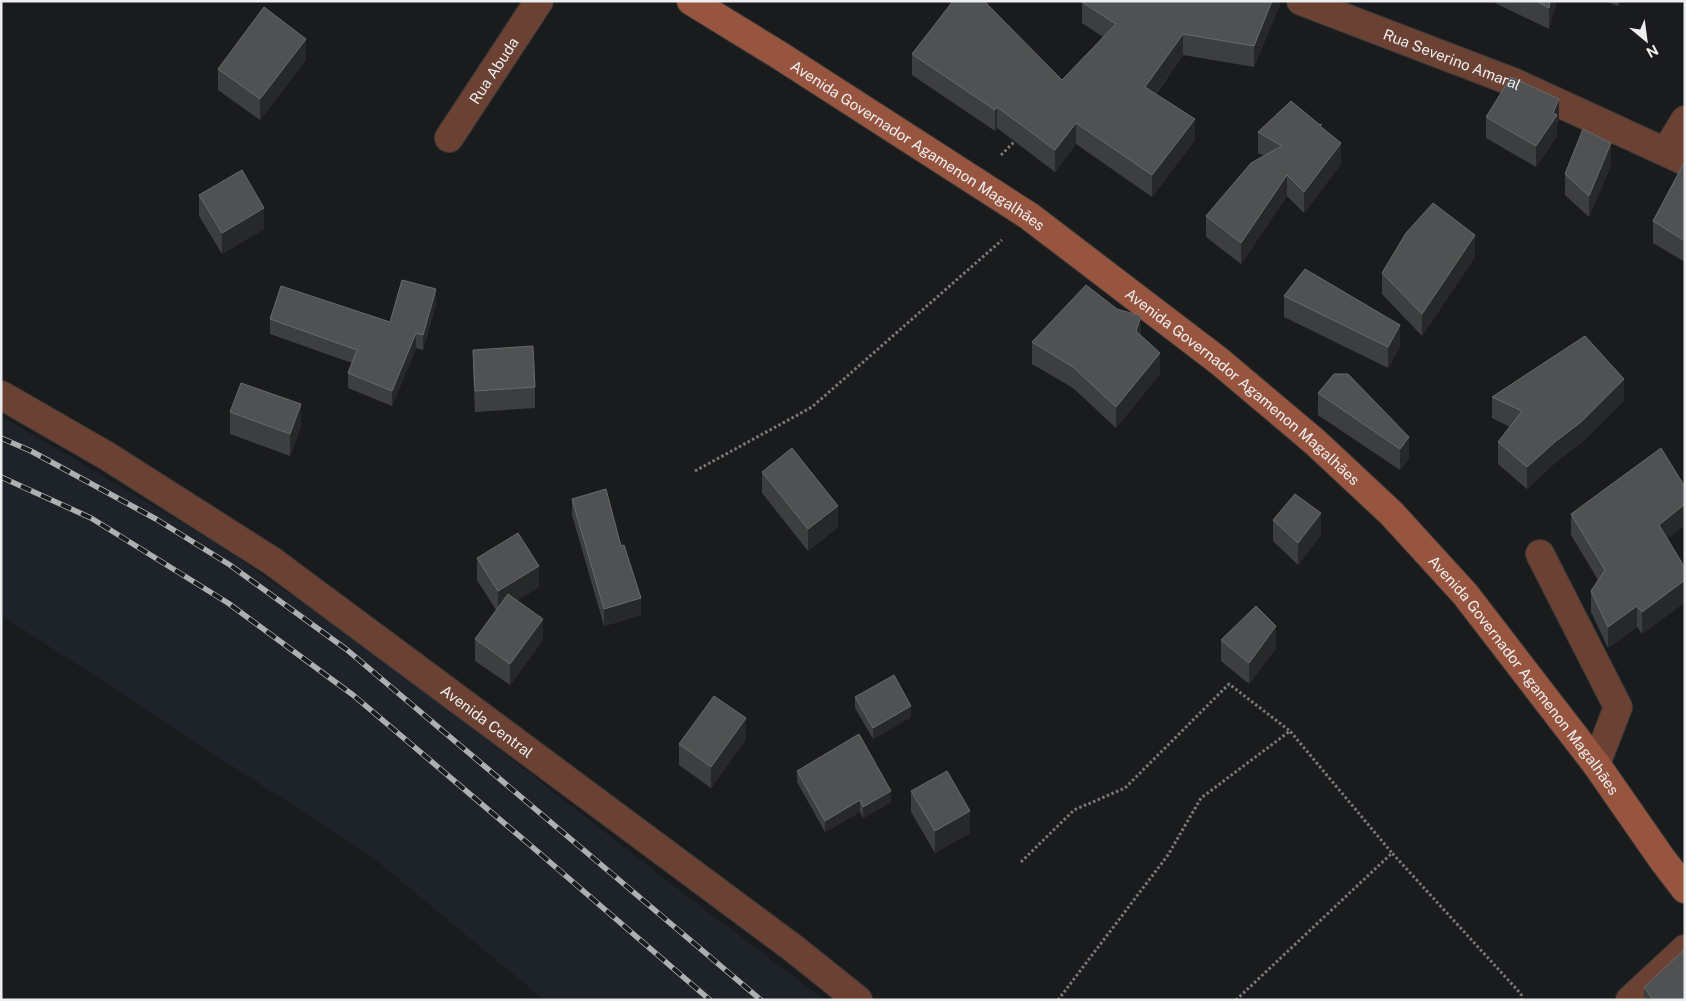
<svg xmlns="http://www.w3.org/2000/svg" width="1686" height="1001" font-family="'Public Sans',sans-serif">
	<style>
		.built { fill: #1e2229 }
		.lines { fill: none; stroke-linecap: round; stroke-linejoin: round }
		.minor-casing { stroke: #38393a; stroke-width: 30 }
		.secondary-casing { stroke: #38393a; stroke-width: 30 }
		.path { stroke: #797a7b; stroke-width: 3; stroke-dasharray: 2.5 2.5; stroke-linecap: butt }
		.minor { stroke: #6a4133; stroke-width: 28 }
		.secondary { stroke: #97553f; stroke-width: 28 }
		.rail-casing { stroke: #aeafb1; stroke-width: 5.5 }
		.rail { stroke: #1a1b1d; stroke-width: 4; stroke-dasharray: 11; stroke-linecap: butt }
		.wall { fill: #3c3e40 }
		.shaded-wall { fill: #27282a }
		.building { fill: #4f5153; stroke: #686a6b }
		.labels { text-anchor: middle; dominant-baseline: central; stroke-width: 4; stroke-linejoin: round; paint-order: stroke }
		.street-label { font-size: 15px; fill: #edeeef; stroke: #1a1b1d }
	</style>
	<rect width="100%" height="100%" fill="#1a1b1d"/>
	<!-- built -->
	<path class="built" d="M 1,416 L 215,542 L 400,671 L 657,873 L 825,1000 L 544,1000 L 373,858 L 1,615 Z"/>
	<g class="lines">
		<defs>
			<g id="minor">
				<path id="s1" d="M 1301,1 L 1513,82 L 1685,161"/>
				<path id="s2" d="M 449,138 L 539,1"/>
				<path d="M 1666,151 L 1685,120"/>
				<path id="s3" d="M 1,395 L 107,456 L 272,561 L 793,948 L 858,1000"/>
				<path d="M 1540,554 L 1618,707 L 1596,764"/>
				<path d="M 1630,1000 L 1685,949"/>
			</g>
			<g id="secondary">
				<path id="s4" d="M 691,1 L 779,55 L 1029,216 L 1219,361 L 1315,442 L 1392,514 L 1465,594 L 1596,764 L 1662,859 L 1685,889"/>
			</g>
		</defs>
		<!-- minor casing -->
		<use href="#minor" class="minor-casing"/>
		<!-- secondary casing -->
		<use href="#secondary" class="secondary-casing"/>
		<!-- path -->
		<path class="path" d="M 1001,155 L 1016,140
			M 695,471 L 812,407 L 1002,240
			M 1021,862 L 1074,810 L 1125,788 L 1229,684 L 1290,731
			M 1058,1000 L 1168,855 L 1201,798 L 1290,731 L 1392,853
			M 1236,1000 L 1392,853 L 1521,994 L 1522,1000"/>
		<!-- minor -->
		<use href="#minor" class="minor"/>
		<!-- secondary -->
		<use href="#secondary" class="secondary"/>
		<defs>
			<path id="rail" d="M 1,438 L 31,451 L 156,519 L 230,565 L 346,649 L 761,1000
				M 1,477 L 91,518 L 228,603 L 353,695 L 530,845 L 710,1000"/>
		</defs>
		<!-- rail casing -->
		<use href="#rail" class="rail-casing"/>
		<!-- rail -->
		<use href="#rail" class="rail"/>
	</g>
	<!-- wall -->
	<path class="wall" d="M 1280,1 L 1280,4 L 1254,67 L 1183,55 L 1156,94 L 1195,140 L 1152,197 L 1076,144 L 1055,172 L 997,128 L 995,131 L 912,75 L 912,54 L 1062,80 L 1103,37 L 1082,23 L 1082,2 Z
		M 1495,1 L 1557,1 L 1549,29 L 1495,3 Z
		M 1605,1 L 1620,1 L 1618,6 Z
		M 306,60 L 260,120 L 218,90 L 218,69 Z
		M 1486,117 L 1559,120 L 1557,125 L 1557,136 L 1536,167 L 1486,138 Z
		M 1322,127 L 1341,164 L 1304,213 L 1287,196 L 1241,264 L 1206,237 L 1206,216 L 1264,156 L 1258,153 L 1258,132 Z
		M 1685,161 L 1685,262 L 1653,243 L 1653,221 Z
		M 1611,165 L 1589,217 L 1565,195 L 1565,174 Z
		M 199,195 L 264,229 L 222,254 L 199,216 Z
		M 1475,257 L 1422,336 L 1382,294 L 1382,273 Z
		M 1284,296 L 1400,347 L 1388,368 L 1284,317 Z
		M 436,304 L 423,350 L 416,348 L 392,406 L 348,388 L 348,373 L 352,363 L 270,334 L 270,319 L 390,322 Z
		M 1141,336 L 1160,374 L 1116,428 L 1073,388 L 1032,364 L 1032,342 Z
		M 473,350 L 535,387 L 535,408 L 475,412 L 473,371 Z
		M 1334,374 L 1409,458 L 1400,470 L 1318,415 L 1318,393 Z
		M 1492,397 L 1624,400 L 1581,443 L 1556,462 L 1527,489 L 1498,464 L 1498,442 L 1510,427 L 1492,418 Z
		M 230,412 L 301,426 L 290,456 L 230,434 Z
		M 762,472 L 838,527 L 808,551 L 762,493 Z
		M 572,499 L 621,546 L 641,615 L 604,626 L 572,515 Z
		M 1571,514 L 1668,539 L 1685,568 L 1685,602 L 1642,634 L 1637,627 L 1608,648 L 1591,612 L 1591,591 L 1598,580 L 1571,535 Z
		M 1273,520 L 1321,535 L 1298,565 L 1273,541 Z
		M 477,558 L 539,587 L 517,600 L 543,640 L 510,685 L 475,661 L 475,639 L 496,610 L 477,580 Z
		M 1221,640 L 1276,648 L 1249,684 L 1221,661 Z
		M 855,697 L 911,717 L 873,739 L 855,708 Z
		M 746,739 L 711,788 L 679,765 L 679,744 Z
		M 797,771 L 891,802 L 863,818 L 860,812 L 825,832 L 797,782 Z
		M 911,791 L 970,833 L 935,853 L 911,812 Z
		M 1644,987 L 1685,1000 L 1644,1000 Z"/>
	<!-- shaded-wall -->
	<path class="shaded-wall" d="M 1272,1 L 1280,1 L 1280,4 L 1254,67 L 1254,46 Z
		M 1550,1 L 1557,1 L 1549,29 L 1549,8 Z
		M 1183,34 L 1183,55 L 1145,108 L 1145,87 Z
		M 306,39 L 306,60 L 260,120 L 260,99 Z
		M 1559,99 L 1559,120 L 1557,125 L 1557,136 L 1536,167 L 1536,146 L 1553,113 Z
		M 997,107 L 997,128 L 995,131 L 995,110 Z
		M 1195,119 L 1195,140 L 1152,197 L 1152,175 Z
		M 1076,123 L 1076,144 L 1055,172 L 1055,150 Z
		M 1341,143 L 1341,164 L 1304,213 L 1304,192 Z
		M 1611,143 L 1611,165 L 1589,217 L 1589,196 Z
		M 1287,175 L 1287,196 L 1241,264 L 1241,243 Z
		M 264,208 L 264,229 L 222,254 L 222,233 Z
		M 1475,235 L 1475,257 L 1422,336 L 1422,314 Z
		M 436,289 L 436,304 L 423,350 L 423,335 Z
		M 1141,316 L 1141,337 L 1136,331 Z
		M 1400,325 L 1400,347 L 1388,368 L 1388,347 Z
		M 416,333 L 416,348 L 392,406 L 392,391 Z
		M 1160,353 L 1160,374 L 1116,428 L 1116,407 Z
		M 1624,379 L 1624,400 L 1581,443 L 1556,462 L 1527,489 L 1527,467 Z
		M 301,404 L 301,426 L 290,456 L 290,434 Z
		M 1409,437 L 1409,458 L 1400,470 L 1400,449 Z
		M 1685,504 L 1685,525 L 1659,546 L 1659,525 Z
		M 838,506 L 838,527 L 808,551 L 808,529 Z
		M 1321,513 L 1321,535 L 1298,565 L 1298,543 Z
		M 539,566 L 539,587 L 498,613 L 498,591 Z
		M 1685,580 L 1685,602 L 1642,634 L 1642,612 Z
		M 641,598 L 641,615 L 604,626 L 604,609 Z
		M 1637,606 L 1637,627 L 1608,648 L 1608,627 Z
		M 543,619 L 543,640 L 510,685 L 510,664 Z
		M 1276,626 L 1276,648 L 1249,684 L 1249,663 Z
		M 911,706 L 911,717 L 873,739 L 873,728 Z
		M 746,718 L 746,739 L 711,788 L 711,767 Z
		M 891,791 L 891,802 L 863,818 L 863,807 Z
		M 860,800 L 860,812 L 825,832 L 825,821 Z
		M 970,811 L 970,833 L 935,853 L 935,831 Z"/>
	<!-- building -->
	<path class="building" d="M 953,1 L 984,1 L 1062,80 L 1116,24 L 1082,2 L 1083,1 L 1272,1 L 1254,46 L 1183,34 L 1145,87 L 1195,119 L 1152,175 L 1076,123 L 1055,150 L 997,107 L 995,110 L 912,54 Z
		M 1536,1 L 1550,1 L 1549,8 Z
		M 264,7 L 306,39 L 260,99 L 218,69 Z
		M 1511,77 L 1559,99 L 1553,113 L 1557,115 L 1536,146 L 1486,117 Z
		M 1291,101 L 1320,125 L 1322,124 L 1320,126 L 1341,143 L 1304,192 L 1287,175 L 1241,243 L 1206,216 L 1251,163 L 1282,146 L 1258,132 Z
		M 1583,129 L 1611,143 L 1589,196 L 1565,174 Z
		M 1685,161 L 1685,241 L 1653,221 Z
		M 242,170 L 264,208 L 222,233 L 199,195 Z
		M 1433,203 L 1475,235 L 1422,314 L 1382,273 L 1406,233 Z
		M 1305,269 L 1400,325 L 1388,347 L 1284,296 Z
		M 402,280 L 436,289 L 423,335 L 416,333 L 392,391 L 348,373 L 357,350 L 270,319 L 281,286 L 390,322 Z
		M 1086,285 L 1117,309 L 1141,316 L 1136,331 L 1160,353 L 1116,407 L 1073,367 L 1032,342 Z
		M 1585,336 L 1624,379 L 1581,422 L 1556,441 L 1527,467 L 1498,442 L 1522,411 L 1492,397 Z
		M 533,346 L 535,387 L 475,391 L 473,350 Z
		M 1334,374 L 1348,374 L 1409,437 L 1400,449 L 1318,393 Z
		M 241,383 L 301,404 L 290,434 L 230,412 Z
		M 792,448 L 838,506 L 808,529 L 762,472 Z
		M 1661,448 L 1685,487 L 1685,504 L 1659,525 L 1685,568 L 1685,580 L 1642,612 L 1637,606 L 1608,627 L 1591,591 L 1605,570 L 1571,514 Z
		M 606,489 L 621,546 L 624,545 L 641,598 L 604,609 L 572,499 Z
		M 1295,494 L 1321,513 L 1298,543 L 1273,520 Z
		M 518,533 L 539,566 L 498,591 L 477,558 Z
		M 508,594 L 543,619 L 510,664 L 475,639 Z
		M 1256,606 L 1276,626 L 1249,663 L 1221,640 Z
		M 894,675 L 911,706 L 873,728 L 855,697 Z
		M 714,696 L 746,718 L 711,767 L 679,744 Z
		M 859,734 L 891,791 L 863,807 L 860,800 L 825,821 L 797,771 Z
		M 947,771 L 970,811 L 935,831 L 911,791 Z
		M 1685,949 L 1685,1000 L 1653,1000 L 1644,987 Z"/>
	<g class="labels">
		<!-- street labels -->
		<g class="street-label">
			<text stroke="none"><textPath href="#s1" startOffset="162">Rua Severino Amaral</textPath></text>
			<text stroke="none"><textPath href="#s2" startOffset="81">Rua Abuda</textPath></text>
			<text stroke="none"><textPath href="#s4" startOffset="269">Avenida Governador Agamenon Magalhães</textPath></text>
			<text stroke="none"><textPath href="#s4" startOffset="674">Avenida Governador Agamenon Magalhães</textPath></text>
			<text stroke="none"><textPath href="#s4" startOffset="1079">Avenida Governador Agamenon Magalhães</textPath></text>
			<text stroke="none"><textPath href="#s3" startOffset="586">Avenida Central</textPath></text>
		</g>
	</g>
	<!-- border -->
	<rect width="1686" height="1001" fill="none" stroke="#edeeef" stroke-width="5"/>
	<!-- north arrow -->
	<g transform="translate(1646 40) rotate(151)" stroke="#1a1b1d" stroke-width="4" paint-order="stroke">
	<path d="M0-4L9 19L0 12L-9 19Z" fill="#edeeef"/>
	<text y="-8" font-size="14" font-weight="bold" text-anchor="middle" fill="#edeeef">N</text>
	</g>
</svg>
